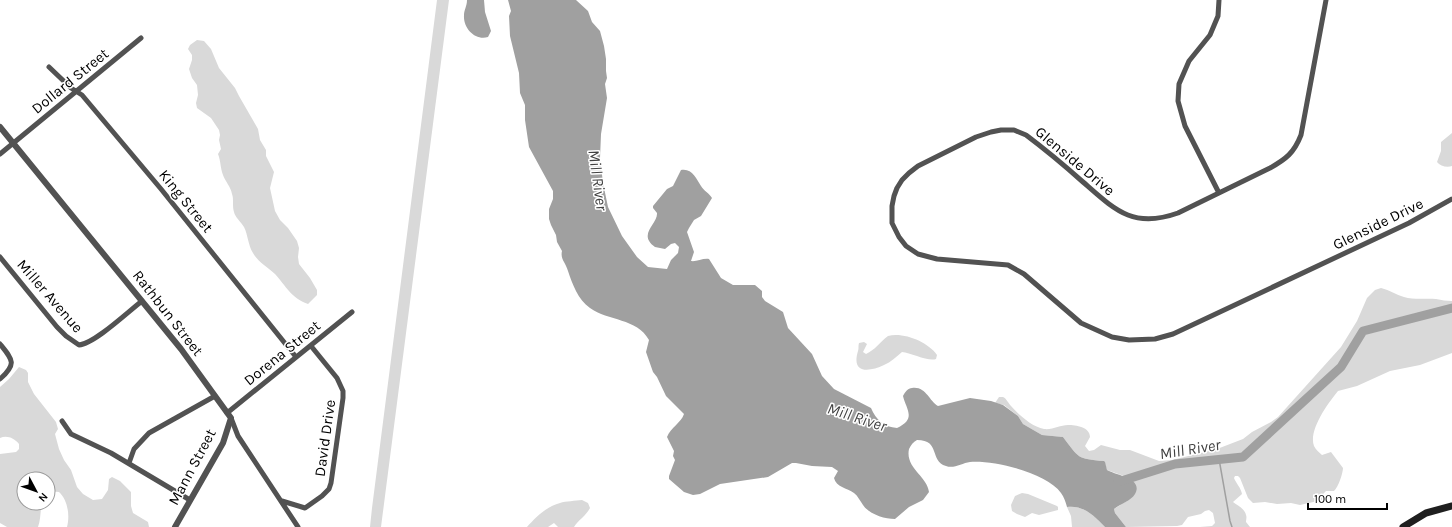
<svg xmlns="http://www.w3.org/2000/svg" width="1452" height="527" font-family="Karla,sans-serif">
	<style>
		.green { fill: #d9d9d9 }
		.water { fill: #a0a0a0 }
		.lines { fill: none; stroke-linecap: round; stroke-linejoin: round }
		.stream { stroke: #a0a0a0; stroke-width: 1.5 }
		.river { stroke: #a0a0a0; stroke-width: 9 }
		.minor { stroke: #525252; stroke-width: 5 }
		.tertiary { stroke: #525252; stroke-width: 6 }
		.secondary { stroke: #1f1f1f; stroke-width: 7 }
		.labels { text-anchor: middle; dominant-baseline: central; stroke-width: 3; stroke-linejoin: round; paint-order: stroke }
		.street-label { font-size: 15px; fill: #000; stroke: #fff }
		.water-label { font-size: 16px; font-style: italic; fill: #414141; stroke: #fff }
	</style>
	<rect width="100%" height="100%" fill="#fff"/>
	<!-- green -->
	<path class="green" d="M 437,0 L 449,0 L 381,527 L 370,527 L 372,508 Z
		M 197,40 L 204,41 L 211,49 L 219,68 L 235,88 L 239,96 L 258,129 L 260,140 L 266,150 L 266,156 L 274,172 L 270,188 L 275,211 L 280,220 L 288,228 L 297,241 L 299,248 L 298,257 L 299,264 L 310,278 L 317,290 L 317,295 L 308,304 C 291,298 286,286 275,274 C 268,267 258,262 253,253 C 248,245 248,235 244,227 C 241,222 235,217 234,212 C 232,206 234,199 232,194 C 231,187 225,181 223,175 C 220,167 221,162 218,154 L 221,149 L 219,140 L 220,135 L 219,130 L 211,118 L 197,108 L 196,103 L 198,95 L 197,85 L 192,78 L 189,69 L 192,60 L 192,55 L 188,49 L 190,45 Z
		M 1452,133 L 1452,166 C 1447,168 1440,166 1437,162 L 1441,151 L 1441,142 Z
		M 1381,288 C 1390,290 1396,295 1404,297 C 1414,300 1426,298 1436,299 C 1442,300 1446,301 1452,301 L 1452,353 L 1420,365 L 1390,371 L 1357,386 L 1338,391 C 1329,402 1308,430 1314,446 C 1316,450 1319,452 1322,455 L 1331,452 L 1343,468 C 1343,473 1338,488 1334,491 L 1326,491 L 1323,494 L 1322,500 L 1300,505 L 1291,503 L 1277,504 L 1265,502 L 1253,503 L 1248,498 L 1240,478 L 1238,476 L 1235,476 L 1234,478 C 1236,483 1241,488 1242,494 L 1233,502 C 1237,505 1245,509 1246,515 C 1247,517 1246,520 1246,522 L 1250,527 L 1200,527 L 1212,526 L 1215,523 L 1213,513 L 1209,510 L 1205,511 L 1201,514 L 1188,517 L 1182,525 L 1177,526 L 1126,527 L 1115,513 L 1114,509 L 1127,501 L 1124,476 L 1107,470 L 1104,461 C 1077,459 1079,458 1063,437 L 1042,435 L 1023,424 L 1018,416 L 1004,405 L 995,403 L 999,397 L 1003,397 C 1007,399 1008,403 1011,406 C 1019,415 1032,427 1044,429 C 1053,430 1060,425 1068,425 C 1076,425 1090,427 1090,437 L 1085,446 L 1089,451 L 1094,450 L 1101,445 L 1120,450 L 1130,450 L 1159,461 L 1172,460 L 1217,449 L 1243,439 L 1252,432 L 1271,422 L 1278,417 L 1341,347 L 1357,321 L 1367,298 L 1375,290 Z
		M 888,336 C 904,332 928,342 937,355 L 936,359 C 929,362 911,353 902,352 C 896,357 891,362 884,365 C 869,372 851,374 858,351 C 859,348 858,346 859,343 L 864,342 L 867,344 L 863,352 L 866,354 C 875,350 880,342 888,336 Z
		M 19,367 L 26,370 L 28,373 L 28,382 L 34,394 L 56,422 L 58,429 L 55,434 L 59,449 L 64,460 L 71,470 L 77,487 L 83,494 L 93,500 L 102,499 L 108,490 L 109,479 L 112,477 L 120,481 L 131,492 L 131,506 L 133,513 L 148,522 L 149,527 L 67,527 C 70,516 68,500 59,492 L 48,491 L 48,479 L 24,479 L 24,503 L 42,503 C 40,511 41,519 38,527 L 7,527 L 0,523 L 0,454 L 16,452 L 19,449 L 19,444 C 14,438 7,435 0,438 L 0,387 L 9,379 Z
		M 1022,493 L 1028,494 L 1057,506 L 1058,507 L 1058,510 L 1039,515 L 1032,513 L 1025,517 L 1017,514 L 1012,511 L 1011,505 L 1015,496 Z
		M 582,500 L 588,503 L 590,508 C 586,516 578,520 574,527 L 558,527 L 554,523 L 548,527 L 527,527 C 535,518 547,506 560,503 C 566,501 575,501 582,500 Z
		M 1067,507 C 1084,505 1094,516 1105,527 L 1072,527 L 1071,516 Z"/>
	<!-- water -->
	<path class="water" d="M 467,0 L 484,0 L 485,12 L 491,31 L 488,37 C 476,41 463,29 464,15 C 464,10 467,6 467,0 Z
		M 508,0 L 576,0 L 588,11 L 592,22 L 600,31 L 604,46 L 606,59 L 606,71 L 607,78 L 605,84 L 607,98 L 601,134 L 600,158 L 603,183 L 608,207 L 622,236 L 637,257 L 648,267 L 667,269 L 671,260 L 678,253 L 679,247 L 675,243 L 671,244 L 665,249 L 655,247 C 637,234 658,224 657,213 L 653,208 L 653,206 L 667,189 L 673,186 L 681,170 C 692,168 696,178 701,186 C 704,191 709,193 712,198 L 701,216 L 694,220 L 689,228 L 687,232 L 694,252 L 691,261 C 696,262 703,258 709,259 L 721,278 L 733,285 L 755,285 L 762,291 L 762,297 L 765,301 L 783,312 L 788,328 L 812,354 L 822,376 L 834,389 L 871,408 C 876,420 884,427 897,428 C 917,419 906,409 903,396 C 905,392 908,388 912,388 C 926,386 929,401 938,406 L 970,398 L 991,401 L 1003,405 L 1018,416 L 1023,424 L 1042,435 L 1063,437 C 1079,458 1077,459 1104,461 L 1105,462 L 1107,470 C 1115,475 1144,478 1135,494 C 1131,501 1120,504 1114,509 L 1115,513 L 1126,527 L 1105,527 C 1094,516 1084,505 1067,507 C 1066,503 1064,497 1061,493 C 1047,473 994,460 970,462 C 962,463 954,469 946,466 C 929,461 941,440 917,440 C 913,442 911,445 909,449 C 905,468 927,476 929,492 L 923,500 L 909,507 L 895,519 C 884,519 869,514 863,505 C 860,501 858,496 854,493 C 847,488 836,487 834,478 L 838,471 L 832,467 L 812,466 L 796,463 L 792,463 L 768,477 L 720,484 L 700,494 L 693,495 L 684,492 L 669,479 L 669,476 L 675,460 L 673,456 L 674,451 L 667,437 C 671,427 681,423 684,414 L 666,396 L 657,377 L 653,372 L 646,352 L 649,340 C 637,318 608,321 590,308 C 578,300 572,283 568,271 C 566,263 560,259 562,251 L 557,242 L 556,235 L 551,225 L 549,219 L 549,209 L 553,199 L 553,191 L 529,147 L 525,120 L 525,105 L 520,93 L 519,73 L 510,36 L 509,16 L 511,11 Z"/>
	<g class="lines">
		<!-- stream -->
		<path class="stream" d="M 1219,459 L 1230,521 L 1232,527"/>
		<!-- river -->
		<path class="river" d="M 1118,482 L 1175,464 L 1243,457 L 1341,367 L 1363,331 L 1452,308"/>
		<!-- minor -->
		<path class="minor" d="M 1326,0 L 1301,135 C 1294,153 1286,159 1270,168 L 1178,213 C 1133,229 1115,210 1083,182 C 1065,166 1046,150 1026,135 L 1014,130 L 1001,130 L 991,132 L 976,137 L 918,166 L 909,173 L 902,180 L 897,188 L 894,196 L 892,206 L 892,223 L 899,237 L 906,246 L 918,254 L 937,259 L 1008,265 L 1024,274 L 1081,323 L 1112,337 L 1129,340 L 1155,339 L 1173,334 L 1409,223 L 1452,199
			M 49,67 L 71,88 L 82,95 L 161,189 L 296,357
			M 0,154 L 141,38
			M 1219,193 L 1185,126 L 1178,101 L 1179,84 L 1189,61 L 1210,35 L 1218,16 L 1219,0
			M 0,257 L 57,327 L 66,336 L 79,345 C 94,344 129,311 142,301
			M 0,344 C 13,360 17,364 0,379
			M 227,413 L 352,312
			M 231,418 L 238,436 L 298,527
			M 62,421 L 71,434 L 111,453 L 190,500
			M 129,463 L 134,449 L 149,433 L 215,396
			M 282,501 L 305,508 L 322,496 L 329,489 L 331,483 L 343,398 L 343,391 L 337,378 L 311,346"/>
		<!-- tertiary -->
		<path class="tertiary" d="M 0,127 L 181,349 L 231,418 L 223,443 L 175,527"/>
		<!-- secondary -->
		<path class="secondary" d="M 1403,527 L 1426,513 L 1452,506"/>
	</g>
	<g class="labels">
		<!-- street labels -->
		<g class="street-label">
			<text transform="translate(70 81) rotate(-39)">Dollard Street</text>
			<text transform="translate(1075 161) rotate(40)">Glenside Drive</text>
			<text transform="translate(186 201) rotate(51)">King Street</text>
			<text transform="translate(1378 224) rotate(-26)">Glenside Drive</text>
			<text transform="translate(50 296) rotate(49)">Miller Avenue</text>
			<text transform="translate(168 313) rotate(52)">Rathbun Street</text>
			<text transform="translate(282 353) rotate(-39)">Dorena Street</text>
			<text transform="translate(325 438) rotate(-82)">David Drive</text>
			<text transform="translate(192 467) rotate(-62)">Mann Street</text>
		</g>
		<!-- water labels -->
		<g class="water-label">
			<text transform="translate(598 180) rotate(82)">Mill River</text>
			<text transform="translate(857 417) rotate(18)">Mill River</text>
			<text transform="translate(1190 449) rotate(-9)">Mill River</text>
		</g>
	</g>
	<!-- north arrow -->
	<g transform="translate(36 491) rotate(131)"><circle r="19" fill="#ffffff" stroke="#999999"/>
	<path d="M0-3L7 15L0 10L-7 15Z" fill="#000000"/>
	<text y="-6" font-size="11" font-weight="bold" text-anchor="middle" fill="#000000">N</text>
	</g>
	<!-- scale -->
	<path d="M1308 503v6h79v-6" fill="none" stroke="#000000" stroke-width="2"/>
	<text x="1314" y="503" font-size="12" fill="#000000" stroke="#ffffff" stroke-width="3" paint-order="stroke">100 m</text>
</svg>
